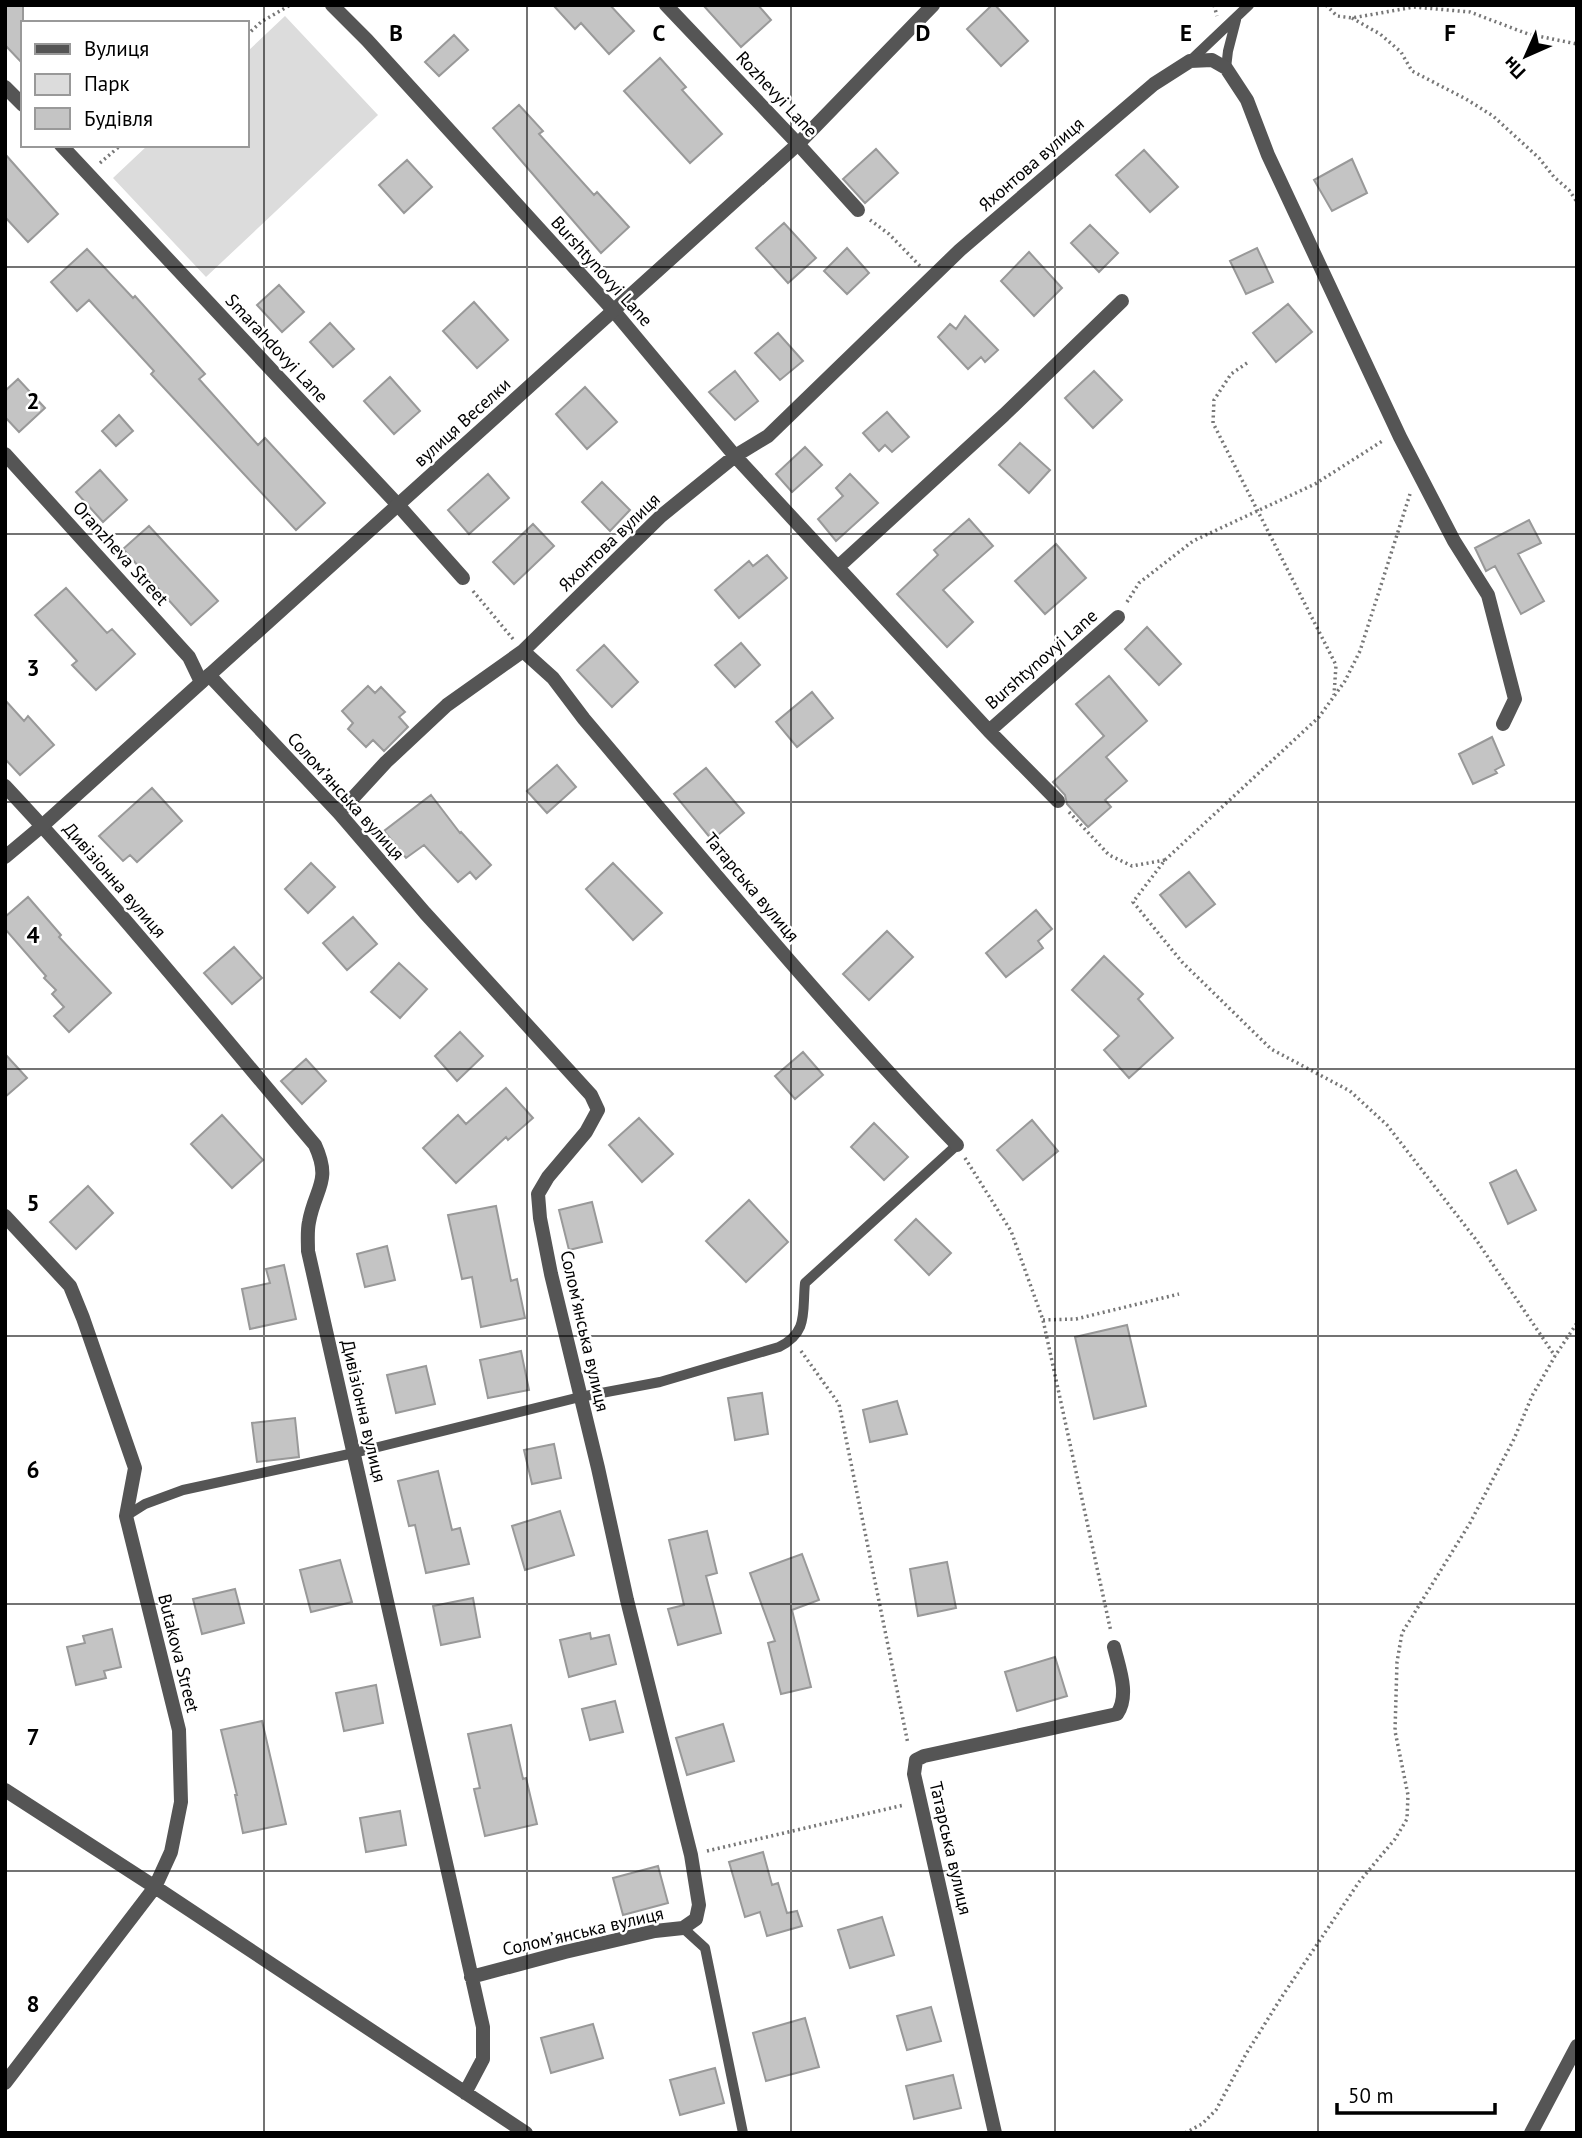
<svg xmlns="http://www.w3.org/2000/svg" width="1582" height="2138" font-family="'PT Sans',sans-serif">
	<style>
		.green { fill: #dcdcdc }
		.building { fill: #c4c4c4; stroke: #999; stroke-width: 2 }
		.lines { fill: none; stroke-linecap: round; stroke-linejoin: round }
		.path { stroke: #777; stroke-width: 3.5; stroke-dasharray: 2 3.5; stroke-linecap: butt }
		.service { stroke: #555; stroke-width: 10 }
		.minor { stroke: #555; stroke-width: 14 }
		.tertiary { stroke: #555; stroke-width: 14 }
		.grid { fill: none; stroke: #000; stroke-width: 2; stroke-opacity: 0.55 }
		.labels { text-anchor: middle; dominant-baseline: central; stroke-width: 5; stroke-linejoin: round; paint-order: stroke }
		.street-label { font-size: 18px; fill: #000; stroke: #fff }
		.grid-label { font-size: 23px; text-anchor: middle; font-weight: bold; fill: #000; stroke: #fff; stroke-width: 5; stroke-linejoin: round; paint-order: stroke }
	</style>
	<rect width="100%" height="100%" fill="#fff"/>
	<!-- green -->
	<path class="green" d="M 285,16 L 378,115 L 206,277 L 113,178 L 148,145 L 247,145 L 247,52 Z"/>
	<!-- building -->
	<path class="building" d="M 5,5 L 23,5 L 23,64 L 5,45 Z
		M 553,5 L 610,5 L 634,31 L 609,54 L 581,23 L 575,29 Z
		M 703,5 L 758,5 L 771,20 L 741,47 Z
		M 992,5 L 995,5 L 1028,41 L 1001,66 L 967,29 Z
		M 454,35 L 468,50 L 439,76 L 425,62 Z
		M 660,58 L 686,87 L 682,90 L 722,134 L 690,163 L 624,91 Z
		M 519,105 L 543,131 L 539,134 L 594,195 L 597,192 L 629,227 L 601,253 L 493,128 Z
		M 876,149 L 898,173 L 865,203 L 843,179 Z
		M 1144,150 L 1178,187 L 1150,212 L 1116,175 Z
		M 5,154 L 58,214 L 28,242 L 5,217 Z
		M 1352,159 L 1367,193 L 1332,211 L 1314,180 Z
		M 407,160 L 432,187 L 404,213 L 379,185 Z
		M 784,223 L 816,258 L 788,283 L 756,248 Z
		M 1090,225 L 1118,253 L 1099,272 L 1071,243 Z
		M 847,248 L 869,273 L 847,294 L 824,271 Z
		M 1257,248 L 1273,282 L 1246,294 L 1230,261 Z
		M 87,249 L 133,298 L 135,296 L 205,374 L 199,379 L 258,445 L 265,438 L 325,503 L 296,530 L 151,374 L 154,371 L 89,300 L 77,311 L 51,282 Z
		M 1029,252 L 1062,288 L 1034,316 L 1001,281 Z
		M 279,285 L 304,312 L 282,332 L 257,305 Z
		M 474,302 L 508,340 L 477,368 L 443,331 Z
		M 1288,304 L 1312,332 L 1276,362 L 1253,333 Z
		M 965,316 L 998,350 L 985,362 L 981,357 L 968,369 L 938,337 L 950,324 L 956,329 Z
		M 330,323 L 354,349 L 333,367 L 310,342 Z
		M 778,333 L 803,361 L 780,380 L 755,353 Z
		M 735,371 L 758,401 L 735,420 L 709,392 Z
		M 1094,371 L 1122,400 L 1093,428 L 1065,398 Z
		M 390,377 L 420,411 L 394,434 L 364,401 Z
		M 18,379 L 45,408 L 19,432 L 5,417 L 5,391 Z
		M 585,387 L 617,422 L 587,449 L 556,414 Z
		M 887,412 L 909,437 L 892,452 L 885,445 L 879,451 L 863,433 Z
		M 119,415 L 133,431 L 116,446 L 102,431 Z
		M 1020,443 L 1050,470 L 1029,493 L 999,465 Z
		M 805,447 L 822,465 L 792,492 L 776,474 Z
		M 100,470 L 127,500 L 103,522 L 76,492 Z
		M 488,474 L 509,498 L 469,534 L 448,510 Z
		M 850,474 L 878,503 L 836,541 L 818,519 L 843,496 L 836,488 Z
		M 602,482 L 630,510 L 610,531 L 582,502 Z
		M 969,519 L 993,546 L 943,590 L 973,622 L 947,647 L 897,594 L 938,555 L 934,550 Z
		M 1529,520 L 1541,543 L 1518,554 L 1544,601 L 1521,614 L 1495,566 L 1486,571 L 1475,548 Z
		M 533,524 L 554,546 L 514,584 L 493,562 Z
		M 149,526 L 218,601 L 191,625 L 123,549 Z
		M 1056,544 L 1086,578 L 1045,614 L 1015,581 Z
		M 767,555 L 787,578 L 739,618 L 715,590 L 749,561 L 753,566 Z
		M 66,588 L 107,633 L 112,629 L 135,654 L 96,690 L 72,665 L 77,661 L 35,615 Z
		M 1147,627 L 1181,664 L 1159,685 L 1125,649 Z
		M 741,643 L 760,665 L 735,687 L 715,665 Z
		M 604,645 L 638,682 L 612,707 L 577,670 Z
		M 1109,676 L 1147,721 L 1106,757 L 1127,781 L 1105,800 L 1111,807 L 1088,827 L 1067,804 L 1065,795 L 1053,782 L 1104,736 L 1076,704 Z
		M 368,686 L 375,693 L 381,687 L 405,712 L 399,717 L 408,727 L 384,751 L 373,740 L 366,747 L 348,729 L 353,723 L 342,711 Z
		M 812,692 L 833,718 L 797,747 L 776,722 Z
		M 5,700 L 24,721 L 28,716 L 54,745 L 20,775 L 5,759 Z
		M 1492,737 L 1504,765 L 1495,770 L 1497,773 L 1473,784 L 1459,754 Z
		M 557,765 L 576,787 L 547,813 L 527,791 Z
		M 706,768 L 744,813 L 712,840 L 674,794 Z
		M 152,788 L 182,821 L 137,862 L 130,855 L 123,861 L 99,836 Z
		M 431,795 L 460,833 L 461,832 L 491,865 L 476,879 L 470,872 L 458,882 L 424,845 L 406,858 L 384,831 Z
		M 311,863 L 335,887 L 308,913 L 285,889 Z
		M 613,863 L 662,913 L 633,940 L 586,889 Z
		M 1189,872 L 1215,904 L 1186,927 L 1160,895 Z
		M 28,897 L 61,935 L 59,937 L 111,993 L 69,1032 L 54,1016 L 64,1007 L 52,994 L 56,990 L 44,978 L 46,976 L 5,929 L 5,917 Z
		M 1036,910 L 1052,929 L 1038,941 L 1043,948 L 1006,977 L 986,953 Z
		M 353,917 L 377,944 L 347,970 L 323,943 Z
		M 887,931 L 913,957 L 869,1000 L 843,974 Z
		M 234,947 L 262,978 L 232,1004 L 204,973 Z
		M 1104,956 L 1143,994 L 1138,999 L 1173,1038 L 1129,1078 L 1104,1050 L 1119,1036 L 1072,990 Z
		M 399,963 L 427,989 L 400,1018 L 371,992 Z
		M 460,1032 L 483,1056 L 457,1081 L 435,1056 Z
		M 803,1052 L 823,1075 L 795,1099 L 775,1076 Z
		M 5,1054 L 27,1078 L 5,1097 Z
		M 306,1059 L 326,1081 L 302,1104 L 281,1081 Z
		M 506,1088 L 533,1118 L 508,1140 L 506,1137 L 456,1183 L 423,1148 L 458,1115 L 466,1124 Z
		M 222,1115 L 263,1160 L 232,1188 L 191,1144 Z
		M 639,1118 L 673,1154 L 642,1182 L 609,1145 Z
		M 1032,1120 L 1058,1151 L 1023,1180 L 997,1150 Z
		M 874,1123 L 908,1157 L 884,1180 L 851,1147 Z
		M 1516,1170 L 1536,1210 L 1508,1224 L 1490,1183 Z
		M 88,1186 L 113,1213 L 76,1249 L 50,1222 Z
		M 749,1200 L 788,1242 L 746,1282 L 706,1241 Z
		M 592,1202 L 602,1242 L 569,1250 L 559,1210 Z
		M 496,1206 L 511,1281 L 517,1279 L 525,1318 L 481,1327 L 472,1277 L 462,1279 L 448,1215 Z
		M 916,1219 L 951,1253 L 929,1275 L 895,1240 Z
		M 387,1246 L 395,1280 L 365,1287 L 357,1254 Z
		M 284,1265 L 296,1319 L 250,1329 L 242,1289 L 270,1283 L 266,1269 Z
		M 1127,1325 L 1146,1406 L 1094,1419 L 1075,1337 Z
		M 521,1351 L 529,1390 L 488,1398 L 480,1360 Z
		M 426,1366 L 435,1404 L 396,1413 L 387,1375 Z
		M 762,1393 L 768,1434 L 735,1440 L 728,1398 Z
		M 897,1401 L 907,1434 L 870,1442 L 863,1410 Z
		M 295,1418 L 299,1457 L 257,1462 L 252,1423 Z
		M 554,1444 L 561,1478 L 532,1484 L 524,1450 Z
		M 438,1471 L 452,1530 L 460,1528 L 469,1564 L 426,1573 L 415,1525 L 409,1526 L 398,1481 Z
		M 560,1511 L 574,1555 L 525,1570 L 512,1526 Z
		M 707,1531 L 717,1573 L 706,1576 L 721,1633 L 678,1645 L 668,1609 L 684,1605 L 669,1540 Z
		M 802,1554 L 819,1600 L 792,1610 L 811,1687 L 781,1694 L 768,1643 L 775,1641 L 750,1573 Z
		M 340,1560 L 352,1602 L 311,1612 L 300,1570 Z
		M 947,1562 L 956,1608 L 918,1616 L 910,1569 Z
		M 235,1589 L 244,1623 L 202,1634 L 193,1599 Z
		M 473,1598 L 480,1637 L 441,1645 L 433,1606 Z
		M 112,1629 L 121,1667 L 104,1671 L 106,1678 L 76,1685 L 67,1647 L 85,1643 L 83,1636 Z
		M 590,1633 L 591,1639 L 609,1635 L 616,1664 L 569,1677 L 560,1640 Z
		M 1055,1657 L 1067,1696 L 1017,1711 L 1005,1672 Z
		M 376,1685 L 383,1723 L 344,1731 L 336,1693 Z
		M 615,1701 L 623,1732 L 590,1740 L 582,1709 Z
		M 262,1721 L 286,1824 L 243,1833 L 235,1795 L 237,1795 L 221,1730 Z
		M 723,1724 L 734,1761 L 687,1775 L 676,1738 Z
		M 511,1725 L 523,1779 L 526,1778 L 537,1824 L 485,1836 L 474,1789 L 480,1788 L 468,1734 Z
		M 400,1811 L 406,1845 L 366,1852 L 360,1818 Z
		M 763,1852 L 772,1885 L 778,1883 L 787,1913 L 797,1911 L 802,1926 L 767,1936 L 760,1912 L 745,1917 L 729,1862 Z
		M 658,1866 L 668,1903 L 623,1915 L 613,1878 Z
		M 882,1917 L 894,1955 L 850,1968 L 838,1930 Z
		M 931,2007 L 941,2041 L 907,2050 L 897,2016 Z
		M 805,2018 L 819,2067 L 766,2081 L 753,2033 Z
		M 593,2024 L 603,2058 L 551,2073 L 541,2038 Z
		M 715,2068 L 724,2103 L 680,2115 L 670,2080 Z
		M 953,2075 L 961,2108 L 914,2119 L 906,2086 Z"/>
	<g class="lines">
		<!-- path -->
		<path class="path" d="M 1214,5 L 1217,16
			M 1326,5 L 1337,16 L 1352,18 L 1414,7 L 1470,12 L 1528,34 L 1577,44
			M 1352,18 L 1380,34 L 1401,52 L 1412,71 L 1466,99 L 1493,116 L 1539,158 L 1554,177 L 1569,190 L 1577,202
			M 247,35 L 261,22 L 290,5
			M 100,163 L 121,145
			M 870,220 L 889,234 L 921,267
			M 1247,363 L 1231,374 L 1214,400 L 1213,423 L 1336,665 L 1334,695
			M 473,591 L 513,639
			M 1127,602 L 1139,583 L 1193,541 L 1315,484 L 1384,440
			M 1069,812 L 1109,855 L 1132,866 L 1165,860 L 1133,902 L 1182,962 L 1271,1049 L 1350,1091 L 1387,1125 L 1477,1241 L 1555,1356
			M 1165,860 L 1319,717 L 1345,681 L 1360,651 L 1410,494
			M 965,1158 L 1011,1231 L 1043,1320 L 1111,1632
			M 1043,1320 L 1076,1319 L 1179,1294
			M 801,1351 L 839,1404 L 908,1744
			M 707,1851 L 904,1805
			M 1185,2133 L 1202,2124 L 1216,2110 L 1246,2054 L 1281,1998 L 1359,1882 L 1395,1839 L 1407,1819 L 1408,1795 L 1395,1731 L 1397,1662 L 1402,1633 L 1470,1523 L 1514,1439 L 1532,1396 L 1555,1356 L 1577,1323"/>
		<!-- service -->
		<path class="service" d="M 1190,61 L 1249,5
			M 1226,68 L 1228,51 L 1236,20
			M 126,1516 L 145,1504 L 183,1490 L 354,1453 L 580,1397 L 660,1382 L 779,1347 C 809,1332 802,1312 805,1283 L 957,1145
			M 683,1928 L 705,1948 L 743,2133"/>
		<!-- minor -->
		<path class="minor" d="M 332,5 L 367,40 L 613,310 L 735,456 L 989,731 L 1058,801
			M 666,5 L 798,144 L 858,210
			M 5,87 L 23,105
			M 61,145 L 399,506 L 463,578
			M 5,454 L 189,657 L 201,682
			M 838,567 L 1004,415 L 1122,301
			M 523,651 L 553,678 L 584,719 C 706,863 826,1009 957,1145
			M 209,675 L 339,813 L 425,913 L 591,1095 L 598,1110 L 586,1132 L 548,1177 L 538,1194 L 540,1218 L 551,1274 L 598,1468 L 627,1600 L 691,1855 L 699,1905 L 696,1919 L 683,1928 L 655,1931 L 565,1952 L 471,1977
			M 989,731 L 1118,617
			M 5,786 C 113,901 213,1025 315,1145 C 332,1182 315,1188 309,1222 C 307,1231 308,1241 308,1251 L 483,2027 L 483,2059 L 465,2093
			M 339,813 L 386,762 L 447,705 L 523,651 L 661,516 L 735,456 L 768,436 L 960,250 L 1154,84 L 1190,61 L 1212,60 L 1226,68 L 1247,100 L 1268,155 L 1400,437 L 1454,541 L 1488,595 L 1515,699 L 1503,724
			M 5,1216 L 70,1286 L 83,1318 L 135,1468 L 126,1516 L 179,1730 L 181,1802 L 171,1852 L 155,1887 L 5,2083
			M 5,1790 L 155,1887 L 526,2133
			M 995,2133 L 914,1774 L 916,1760 L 924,1756 L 1117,1714 C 1130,1695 1119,1668 1114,1647"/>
		<!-- tertiary -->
		<path class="tertiary" d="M 5,857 L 42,826 L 798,144 L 933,5
			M 1531,2133 L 1577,2046"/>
	</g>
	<!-- grid -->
	<path class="grid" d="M 264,5 L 264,2133M 527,5 L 527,2133M 791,5 L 791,2133M 1055,5 L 1055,2133M 1318,5 L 1318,2133M 5,267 L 1577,267M 5,534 L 1577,534M 5,802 L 1577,802M 5,1069 L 1577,1069M 5,1336 L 1577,1336M 5,1604 L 1577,1604M 5,1871 L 1577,1871"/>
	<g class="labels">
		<!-- street labels -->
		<g class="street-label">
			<text transform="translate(777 94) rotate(47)">Rozhevyi Lane</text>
			<text transform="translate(1031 164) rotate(-41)">Яхонтова вулиця</text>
			<text transform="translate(602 271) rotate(48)">Burshtynovyi Lane</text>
			<text transform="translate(277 348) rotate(47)">Smarahdovyi Lane</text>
			<text transform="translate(462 422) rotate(-42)">вулиця Веселки</text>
			<text transform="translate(609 542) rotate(-44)">Яхонтова вулиця</text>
			<text transform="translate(121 553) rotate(48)">Oranzheva Street</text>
			<text transform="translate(1041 659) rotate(-41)">Burshtynovyi Lane</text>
			<text transform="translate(346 796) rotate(48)">Соломʼянська вулиця</text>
			<text transform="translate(115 880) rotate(49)">Дивізіонна вулиця</text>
			<text transform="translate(752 887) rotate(50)">Татарська вулиця</text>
			<text transform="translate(585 1331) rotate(77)">Соломʼянська вулиця</text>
			<text transform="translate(364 1411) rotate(77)">Дивізіонна вулиця</text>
			<text transform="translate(179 1653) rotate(76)">Butakova Street</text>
			<text transform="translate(951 1848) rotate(77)">Татарська вулиця</text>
			<text transform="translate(583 1931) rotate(-13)">Соломʼянська вулиця</text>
		</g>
	</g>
	<g class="grid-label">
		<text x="396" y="41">B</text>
		<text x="659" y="41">C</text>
		<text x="923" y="41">D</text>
		<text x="1186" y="41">E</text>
		<text x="1450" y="41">F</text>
		<text x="33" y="409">2</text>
		<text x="33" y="676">3</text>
		<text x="33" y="943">4</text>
		<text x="33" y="1211">5</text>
		<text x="33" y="1478">6</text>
		<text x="33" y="1745">7</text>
		<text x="33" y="2012">8</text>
	</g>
	<!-- border -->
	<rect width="1582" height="2138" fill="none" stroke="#000000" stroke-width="14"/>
	<!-- legend -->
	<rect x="21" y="21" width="228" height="126" fill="#ffffff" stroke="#999999" stroke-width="2"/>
	<rect x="35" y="44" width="35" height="10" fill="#555555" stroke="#999999" stroke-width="2"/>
	<text x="84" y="56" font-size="21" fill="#000000">Вулиця</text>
	<rect x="35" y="74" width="35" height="21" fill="#dcdcdc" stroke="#999999" stroke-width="2"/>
	<text x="84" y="91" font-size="21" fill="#000000">Парк</text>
	<rect x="35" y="108" width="35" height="21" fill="#c4c4c4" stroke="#999999" stroke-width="2"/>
	<text x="84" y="126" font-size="21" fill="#000000">Будівля</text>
	<!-- north arrow -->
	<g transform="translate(1526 56) rotate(225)" stroke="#ffffff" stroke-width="5" paint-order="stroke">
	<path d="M0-5L12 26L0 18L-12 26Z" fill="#000000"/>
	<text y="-10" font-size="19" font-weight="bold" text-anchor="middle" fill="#000000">Пн</text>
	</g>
	<!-- scale -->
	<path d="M1337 2103v10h158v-10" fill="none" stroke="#000000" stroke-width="3.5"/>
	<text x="1348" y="2103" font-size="21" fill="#000000" stroke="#ffffff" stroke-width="5" paint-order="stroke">50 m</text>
</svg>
